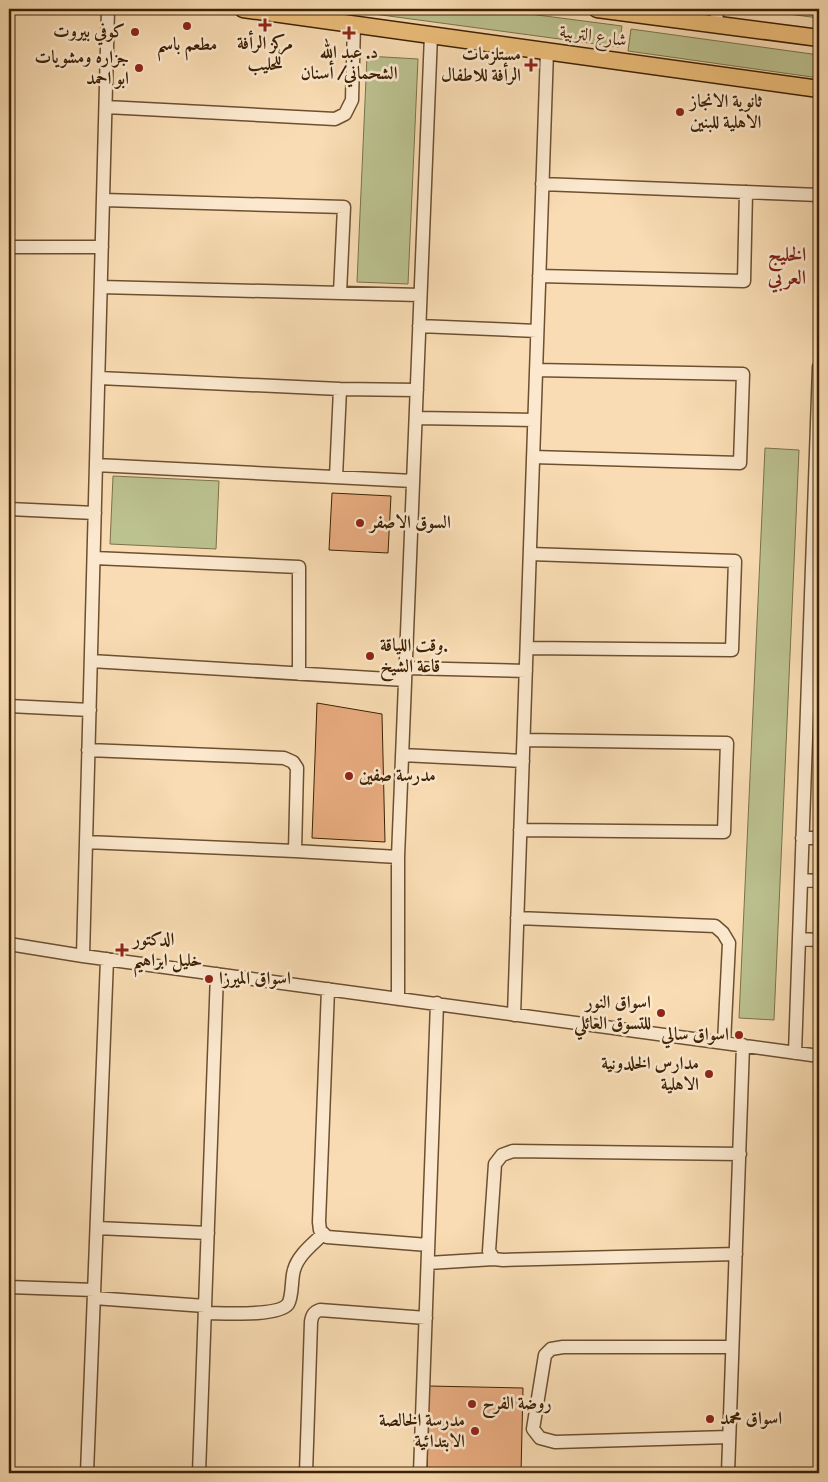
<svg xmlns="http://www.w3.org/2000/svg" width="828" height="1482" font-family="'IM FELL English',Amiri,serif">
	<style>
		.green { fill: #bbc18f; stroke: #7c714a }
		.building { fill: #e8ac80; stroke: #3d2104 }
		.lines { fill: none; stroke-linecap: round; stroke-linejoin: round }
		.minor-casing { stroke: #6c5030; stroke-width: 15 }
		.major-casing { stroke: #3d2104; stroke-width: 19 }
		.minor { stroke: #fbe8ce; stroke-width: 12 }
		.major { stroke: #ecbe7a; stroke-width: 16 }
		.poi-dot { fill: #8f2418; stroke: #fbe8ce; stroke-width: 2 }
		.labels { text-anchor: middle; dominant-baseline: central; stroke-width: 5; stroke-linejoin: round; paint-order: stroke }
		.poi-label { font-size: 18px; font-weight: bold; fill: #3d2104; stroke: #fbe8ce; text-anchor: start }
		.street-label { font-size: 18px; fill: #3d2104; stroke: #fbe8ce }
		.quarter-label { font-size: 20px; font-weight: bold; fill: #7a1f14; stroke: #fbe8ce }
	</style>
	<rect width="100%" height="100%" fill="#f9dcb3"/>
	<filter id="stains"><feTurbulence type="fractalNoise" baseFrequency=".004" numOctaves="4"/><feColorMatrix values="0 0 0 0 .2 0 0 0 0 .09 0 0 0 0 .02 0 0 0 .5 -.17"/></filter>
	<radialGradient id="worn" r=".72"><stop offset=".6" stop-color="#630" stop-opacity="0"/><stop offset="1" stop-color="#630" stop-opacity=".3"/></radialGradient>
	<!-- green -->
	<path class="green" d="M 337,9 L 491,9 L 622,26 L 619,47 Z
		M 749,9 L 819,9 L 819,18 Z
		M 631,29 L 819,55 L 819,78 L 628,51 Z
		M 367,56 L 418,59 L 408,284 L 357,282 Z
		M 765,448 L 799,450 L 774,1020 L 739,1018 Z
		M 113,476 L 219,481 L 216,549 L 110,544 Z"/>
	<!-- building -->
	<path class="building" d="M 332,493 L 391,496 L 388,553 L 329,550 Z
		M 317,703 L 382,714 L 385,842 L 312,838 Z
		M 819,982 L 819,1028 L 816,1028 Z
		M 429,1386 L 523,1388 L 521,1473 L 427,1473 Z"/>
	<g class="lines">
		<defs>
			<path id="minor" d="M 716,25 L 717,9
				M 106,107 L 335,119 L 345,114 L 352,100 L 354,24
				M 542,184 L 819,195
				M 104,200 L 344,207 L 340,293
				M 9,247 L 102,247
				M 539,276 L 744,281 L 746,192
				M 101,287 L 420,295
				M 419,326 L 537,331
				M 99,378 L 340,389 L 417,390
				M 416,418 L 534,420
				M 533,457 L 740,463 L 743,374 L 536,370
				M 96,465 L 413,481
				M 336,477 L 340,389
				M 9,509 L 95,513
				M 94,558 L 299,567 L 299,674
				M 527,648 L 732,650 L 735,561 L 530,554
				M 91,661 L 405,680
				M 406,668 L 526,671
				M 9,706 L 90,710
				M 88,750 L 284,758 L 293,762 L 297,768 L 295,851
				M 402,755 L 523,761
				M 520,830 L 724,832 L 727,743 L 524,740
				M 802,838 L 819,838
				M 86,842 L 295,851 L 398,857
				M 801,880 L 819,881
				M 517,918 L 715,926 L 723,933 L 729,943 L 724,1043
				M 799,939 L 819,940
				M 9,944 L 83,956 L 819,1056
				M 83,956 L 108,9
				M 328,989 L 319,1222 L 320,1230 L 327,1237 L 428,1245
				M 398,999 L 398,857 L 431,35
				M 514,1015 L 547,51
				M 795,1053 L 819,367
				M 97,1228 L 208,1233
				M 736,1254 L 503,1260 L 494,1259 L 489,1251 L 495,1164 L 502,1155 L 513,1151 L 740,1154
				M 428,1263 L 494,1259
				M 9,1287 L 94,1290
				M 94,1298 L 205,1306
				M 205,1313 C 222,1313 278,1317 288,1304 C 293,1296 291,1279 294,1270 C 298,1255 313,1244 323,1234
				M 729,1437 L 555,1442 L 540,1438 L 533,1429 L 545,1355 L 551,1349 L 563,1347 L 732,1347
				M 87,1473 L 107,959
				M 199,1473 L 217,974
				M 306,1473 L 311,1322 C 312,1315 314,1312 320,1310 L 426,1318
				M 420,1473 L 437,1003
				M 728,1473 L 743,1045"/>
			<path id="major" d="M 243,9 L 819,89
				M 597,9 L 819,38"/>
		</defs>
		<!-- minor casing -->
		<use href="#minor" class="minor-casing"/>
		<!-- major casing -->
		<use href="#major" class="major-casing"/>
		<!-- minor -->
		<use href="#minor" class="minor"/>
		<!-- major -->
		<use href="#major" class="major"/>
	</g>
	<!-- markers -->
	<g class="poi-dot">
		<path d="M262.5 17.5h5v5h5v5h-5v5h-5v-5h-5v-5h5z"/>
		<circle cx="187" cy="26" r="5"/>
		<circle cx="135" cy="32" r="5"/>
		<path d="M346.5 25.5h5v5h5v5h-5v5h-5v-5h-5v-5h5z"/>
		<path d="M528.5 57.5h5v5h5v5h-5v5h-5v-5h-5v-5h5z"/>
		<circle cx="139" cy="68" r="5"/>
		<circle cx="680" cy="112" r="5"/>
		<circle cx="360" cy="523" r="5"/>
		<circle cx="370" cy="656" r="5"/>
		<circle cx="349" cy="776" r="5"/>
		<path d="M119.5 942.5h5v5h5v5h-5v5h-5v-5h-5v-5h5z"/>
		<circle cx="209" cy="979" r="5"/>
		<circle cx="661" cy="1013" r="5"/>
		<circle cx="739" cy="1035" r="5"/>
		<circle cx="709" cy="1074" r="5"/>
		<circle cx="472" cy="1404" r="5"/>
		<circle cx="710" cy="1419" r="5"/>
		<circle cx="475" cy="1431" r="5"/>
	</g>
	<g class="labels">
		<!-- poi labels -->
		<g class="poi-label">
			<text x="125" y="32" text-anchor="end">كوفي بيروت</text>
			<text x="265" y="44" text-anchor="middle">مركز الرأفة<tspan x="265" dy="21">للحليب</tspan></text>
			<text x="187" y="45" text-anchor="middle">مطعم باسم</text>
			<text x="349" y="53" text-anchor="middle">د. عبد الله<tspan x="349" dy="21">الشحماني/ أسنان</tspan></text>
			<text x="521" y="55" text-anchor="end">مستلزمات<tspan x="521" dy="21">الرأفة للاطفال</tspan></text>
			<text x="129" y="58" text-anchor="end">جزاره ومشويات<tspan x="129" dy="21">ابو احمد</tspan></text>
			<text x="690" y="102">ثانوية الانجاز<tspan x="690" dy="21">الاهلية للبنين</tspan></text>
			<text x="370" y="523">السوق الاصفر</text>
			<text x="380" y="646">وقت اللياقة.<tspan x="380" dy="21">قاعة الشيخ</tspan></text>
			<text x="359" y="776">مدرسة صفين</text>
			<text x="133" y="940">الدكتور<tspan x="133" dy="21">خليل ابراهيم</tspan></text>
			<text x="219" y="979">اسواق الميرزا</text>
			<text x="651" y="1003" text-anchor="end">اسواق النور<tspan x="651" dy="21">للتسوق العائلي</tspan></text>
			<text x="729" y="1035" text-anchor="end">اسواق سالي</text>
			<text x="699" y="1064" text-anchor="end">مدارس الخلدونية<tspan x="699" dy="21">الاهلية</tspan></text>
			<text x="482" y="1404">روضة الفرح</text>
			<text x="720" y="1419">اسواق محمد</text>
			<text x="465" y="1421" text-anchor="end">مدرسة الخالصة<tspan x="465" dy="21">الابتدائية</tspan></text>
		</g>
		<!-- street labels -->
		<g class="street-label">
			<text transform="translate(593 37) rotate(8)">شارع التربية</text>
		</g>
		<!-- quarter labels -->
		<g class="quarter-label">
			<text x="787" y="255">الخليج<tspan x="787" dy="23">العربي</tspan></text>
		</g>
	</g>
	<!-- margin -->
	<rect width="828" height="1482" fill="none" stroke="#f9dcb3" stroke-width="30"/>
	<rect x="10" y="10" width="808" height="1462" fill="none" stroke="#3d2104" stroke-width="2.5"/>
	<rect x="15" y="15" width="798" height="1452" fill="none" stroke="#3d2104"/>
	<rect width="100%" height="100%" filter="url(#stains)"/>
	<rect width="100%" height="100%" fill="url(#worn)"/>
</svg>
